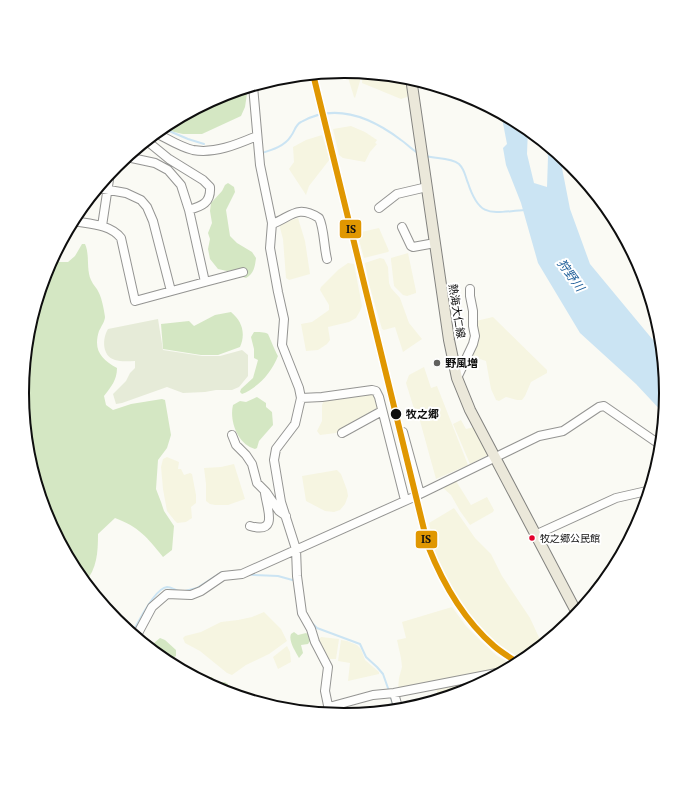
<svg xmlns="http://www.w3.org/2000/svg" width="689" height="787" font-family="'PT Serif','Noto Sans JP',serif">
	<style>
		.farmland { fill: #f6f5e1 }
		.forest { fill: #d4e7c3 }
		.cemetery { fill: #e6ebd8 }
		.water { fill: #cbe4f3 }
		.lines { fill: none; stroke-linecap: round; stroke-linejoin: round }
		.stream { stroke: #cbe4f3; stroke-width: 2 }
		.minor-casing { stroke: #949492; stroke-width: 10 }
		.major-casing { stroke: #82827f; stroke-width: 12 }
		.minor { stroke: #fefefd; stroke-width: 8 }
		.major { stroke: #ebe8da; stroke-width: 10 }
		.rail-1-casing { stroke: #fff; stroke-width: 9 }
		.rail-1 { stroke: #e09701; stroke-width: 6 }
		.poi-dot { fill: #61615e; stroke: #fff; stroke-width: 1.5 }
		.stop-dot { fill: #0e0e0e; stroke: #fff; stroke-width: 1.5 }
		.bus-dot { fill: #e4002b; stroke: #fff; stroke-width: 1.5 }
		.labels { text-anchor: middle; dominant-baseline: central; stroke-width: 4; stroke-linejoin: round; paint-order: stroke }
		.bus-label { font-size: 10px; fill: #0e0e0e; stroke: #fff; text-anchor: start }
		.street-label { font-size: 11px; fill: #0e0e0e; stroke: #fff }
		.poi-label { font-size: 11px; font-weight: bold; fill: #0e0e0e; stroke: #fff; text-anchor: start }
		.stop-label { font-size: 11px; font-weight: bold; fill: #0e0e0e; stroke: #fff; text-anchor: start }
		.water-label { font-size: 12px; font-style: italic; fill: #1e5e99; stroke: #fff }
		.rim { fill: none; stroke: #0e0e0e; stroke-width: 2 }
		.line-badge { stroke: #fff; stroke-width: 1.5 }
		.pale-badge-label { font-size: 11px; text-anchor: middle; font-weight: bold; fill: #111 }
	</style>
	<rect width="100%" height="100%" fill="#fafaf4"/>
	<!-- farmland -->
	<path class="farmland" d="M 346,71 L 360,73 L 360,81 L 355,98 L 354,97 Z
		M 363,73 L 406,77 L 409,95 L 407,97 L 401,99 L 362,83 Z
		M 351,126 L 365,132 L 377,140 L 375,143 L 377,144 L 370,152 L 365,162 L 343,158 L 339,155 L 333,129 Z
		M 322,135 L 330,159 L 309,186 L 306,195 L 289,169 L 294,162 L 293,147 L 306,140 Z
		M 298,218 L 305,241 L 310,274 L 289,280 L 286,278 L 283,239 L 279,224 Z
		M 379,228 L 389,251 L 388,252 L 364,258 L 357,233 Z
		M 408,253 L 416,291 L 416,293 L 407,296 L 403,295 L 394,286 L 391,260 L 391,258 Z
		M 380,258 L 384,259 L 388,267 L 389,283 L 391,288 L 400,298 L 409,323 L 422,339 L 403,352 L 395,327 L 384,330 L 382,329 L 369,284 L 365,263 Z
		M 348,263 L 354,264 L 362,306 L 360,311 L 356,318 L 349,322 L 328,327 L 330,340 L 327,344 L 318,350 L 306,351 L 301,324 L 312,322 L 329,310 L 329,305 L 320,290 L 321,287 L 338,270 Z
		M 493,317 L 547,370 L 547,373 L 531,382 L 525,396 L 522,400 L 517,400 L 506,397 L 499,401 L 496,400 L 491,389 L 486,361 L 471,356 L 479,339 L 476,321 Z
		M 424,367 L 431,388 L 437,386 L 468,465 L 436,479 L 420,421 L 415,412 L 406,383 L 409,375 Z
		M 374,394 L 378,408 L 376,410 L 336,433 L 320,435 L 317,431 L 322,421 L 322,405 L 324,400 Z
		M 461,420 L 466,429 L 474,427 L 488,454 L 486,456 L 470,464 L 453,424 Z
		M 167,457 L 179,462 L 178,469 L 181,469 L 184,475 L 190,473 L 192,474 L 196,495 L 196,503 L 191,507 L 192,518 L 186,522 L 177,523 L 175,521 L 167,511 L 163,489 L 161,467 L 163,459 Z
		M 234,464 L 245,499 L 228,505 L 215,505 L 210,504 L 206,501 L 206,484 L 204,468 L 221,467 Z
		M 337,470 L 341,474 L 347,490 L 348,496 L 345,504 L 340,510 L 334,512 L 325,511 L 306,501 L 302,476 Z
		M 456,481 L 471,505 L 487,497 L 494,510 L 493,512 L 470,525 L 460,511 L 451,495 L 442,487 Z
		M 454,508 L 475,538 L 491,554 L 502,576 L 530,618 L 543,646 L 524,661 L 494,641 L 475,623 L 461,606 L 443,572 L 436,555 L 429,523 Z
		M 452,607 L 466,626 L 482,642 L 497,656 L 514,665 L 439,682 L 398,689 L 399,678 L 402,667 L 401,658 L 397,640 L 406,638 L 402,622 Z
		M 264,612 L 281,629 L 287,641 L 269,654 L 246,665 L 232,675 L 227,673 L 200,651 L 185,643 L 183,638 L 185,636 L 201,632 L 221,622 L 238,620 L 252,617 Z
		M 321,637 L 339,639 L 336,659 L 329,659 L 319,639 Z
		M 341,640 L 347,641 L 357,645 L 361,649 L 365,660 L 379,672 L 379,674 L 348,681 L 350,663 L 338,661 Z
		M 287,646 L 290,652 L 291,662 L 278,669 L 273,657 Z
		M 467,681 L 469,691 L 439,700 L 436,688 Z"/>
	<!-- forest -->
	<path class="forest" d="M 248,87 L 245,107 L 241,116 L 202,134 L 183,134 L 161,129 L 166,125 L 221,95 Z
		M 228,183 L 234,187 L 235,192 L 226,210 L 230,236 L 237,243 L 252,252 L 256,258 C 255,266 254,274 246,278 L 240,276 L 235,270 L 227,271 L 218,269 L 210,259 L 208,249 L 210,239 L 208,233 L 212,223 L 210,211 L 211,203 L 222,191 L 225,185 Z
		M 82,244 L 85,244 C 90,255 86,269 91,280 C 93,285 97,288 99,293 C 102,299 104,310 105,317 C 105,321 101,327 99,331 C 93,350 101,359 117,368 C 117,380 111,387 104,396 L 106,405 L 113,410 L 131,404 L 162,399 L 165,400 L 171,435 L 167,448 L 158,460 L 156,489 L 161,502 L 164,511 L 174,526 L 172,550 L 163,557 C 147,537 139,527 115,518 L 98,534 C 98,553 97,568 85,583 L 76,572 L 46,517 L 28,456 L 22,393 L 28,330 L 47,270 L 52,260 L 60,262 L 68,262 L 75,256 Z
		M 231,312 C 242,321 246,333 240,347 L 218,355 L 201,355 L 163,349 L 161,324 L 189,321 L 194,326 L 215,315 Z
		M 254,332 C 258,332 265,332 268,334 C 269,336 276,353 278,356 C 271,373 259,387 242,394 L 240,392 L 241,389 L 253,378 L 258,360 L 254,358 L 254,349 L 251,337 Z
		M 257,397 L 266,403 L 266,407 L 272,412 L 273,425 L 259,441 L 257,448 L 255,449 C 238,445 229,421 233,405 L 240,401 L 246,402 Z
		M 294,632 L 298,635 L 306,633 L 311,636 L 310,641 L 308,644 L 301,645 L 303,653 L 299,658 C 296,652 288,641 291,634 Z
		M 160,638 L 165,640 L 176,650 L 176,656 L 173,658 L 165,661 L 151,650 L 154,643 Z
		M 204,677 L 212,677 L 216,683 L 225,682 L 228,684 L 229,694 L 221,691 L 200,680 Z"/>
	<!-- cemetery -->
	<path class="cemetery" d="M 158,319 L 163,350 L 202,356 L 220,356 L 242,350 L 248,355 L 248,376 L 239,387 L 232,390 L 216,390 L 205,392 L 183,393 L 167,387 L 122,403 L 116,404 L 113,394 L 126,381 L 130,373 L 135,368 L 135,361 C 129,361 121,362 115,360 C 102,356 102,339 108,329 Z"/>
	<!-- water -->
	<path class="water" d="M 501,113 L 528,129 L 527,154 L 534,183 L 547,187 L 548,157 L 546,144 L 563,158 L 562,168 L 570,209 L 590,264 L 653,340 L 663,348 L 667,394 L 665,415 L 636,384 L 580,333 L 538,263 L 521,203 L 506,165 L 503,148 L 507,144 Z"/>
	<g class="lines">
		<!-- stream -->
		<path class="stream" d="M 162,128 L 188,139 L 204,144
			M 262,153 C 272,150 285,146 291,136 C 295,131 295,125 301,122 C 336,102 372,118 401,140 C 407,144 412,150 418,153
			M 426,156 C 436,159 450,157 459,164 C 465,170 465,176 468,183 C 480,220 492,212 525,210
			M 249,574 L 253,575 L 278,576 L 296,581
			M 185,591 L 197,588 L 222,572
			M 311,622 L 317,628 L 360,644 L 366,657 L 377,667 L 383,674 L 389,691
			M 132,634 C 137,624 155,588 167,587 C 171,587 175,590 179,591
			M 390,695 L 394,708"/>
		<defs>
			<path id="minor" d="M 253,86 L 260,165 L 272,223 L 270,248 L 278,292 L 284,319 L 282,345 L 299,388 L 301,398 L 295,424 L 276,449 L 274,460 L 281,502 L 296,549 L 297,576 L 302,613 L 311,629 L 315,642 L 328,667 L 325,691 L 330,715
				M 156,133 C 168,139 180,147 193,150 C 215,154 238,144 257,136
				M 147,141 L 169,159 L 203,180 L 210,187 C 211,203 202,206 189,210
				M 98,188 L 126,193 L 141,200 L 147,207 L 153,221 L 171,291
				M 379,208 L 397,194 L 427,187
				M 73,221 C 89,224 110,224 121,238 L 135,301 L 205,282 L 189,210 L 181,185 L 168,170 L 155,163 L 127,157
				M 272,224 C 291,217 297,204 319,218 C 324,227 324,248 327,259
				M 102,226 L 110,173
				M 402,227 L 411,246 L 413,247 L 435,243
				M 205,282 L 243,272
				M 457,378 L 473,344 L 475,336 L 473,326 L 473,311 L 470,296 L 470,289
				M 301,398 L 322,397 L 372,390 L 376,391 L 379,397 L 405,500
				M 403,432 L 420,494
				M 342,433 L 382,411
				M 232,435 L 236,445 L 246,455 L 252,464 L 257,483 L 266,492 L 279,511 L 286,516
				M 250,526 C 279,534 267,509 265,493
				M 535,535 L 616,498 L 651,490
				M 136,637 L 152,607 L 167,594 L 191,595 L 201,591 L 223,576 L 242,574 L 416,496 L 539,436 L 563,431 L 599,407 L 604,406 L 659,444 L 661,450
				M 394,693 L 399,711
				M 329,707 L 373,695 L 394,693 L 507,671"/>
			<path id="major" d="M 411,78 L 449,340 L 457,378 L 470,410 L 578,615"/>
		</defs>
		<!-- minor casing -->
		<use href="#minor" class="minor-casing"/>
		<!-- major casing -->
		<use href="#major" class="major-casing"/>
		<!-- minor -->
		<use href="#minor" class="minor"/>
		<!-- major -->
		<use href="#major" class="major"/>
		<defs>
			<path id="rail-1" d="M 313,74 L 428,546 C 443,584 463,619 494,646 C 502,653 511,658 520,664"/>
		</defs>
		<!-- rail-1 casing -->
		<use href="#rail-1" class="rail-1-casing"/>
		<!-- rail-1 -->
		<use href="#rail-1" class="rail-1"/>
	</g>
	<!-- markers -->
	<circle class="poi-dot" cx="437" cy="363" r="4"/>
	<circle class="stop-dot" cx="396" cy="414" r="6"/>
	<circle class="bus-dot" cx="532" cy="538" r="3.5"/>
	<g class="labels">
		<!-- bus labels -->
		<g class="bus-label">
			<text x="540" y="538">牧之郷公民館</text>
		</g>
		<!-- street labels -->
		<g class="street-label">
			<text transform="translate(457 311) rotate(81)">熱海大仁線</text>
		</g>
		<!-- poi labels -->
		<g class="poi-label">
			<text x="445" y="363">野風増</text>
		</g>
		<!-- stop labels -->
		<g class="stop-label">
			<text x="406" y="414">牧之郷</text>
		</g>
		<!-- water labels -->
		<g class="water-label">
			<text transform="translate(571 275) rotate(54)">狩野川</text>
		</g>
	</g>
	<!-- crop -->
	<path d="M0 0H689V787H0ZM29 393a315 315 0 1 1 630 0a315 315 0 1 1-630 0Z" fill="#fff" fill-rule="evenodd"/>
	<path class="rim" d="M29 393a315 315 0 1 1 630 0a315 315 0 1 1-630 0Z"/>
	<g class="line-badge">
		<rect x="339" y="219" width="23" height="20" rx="4" fill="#e09701"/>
		<rect x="415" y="530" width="23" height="19" rx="4" fill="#e09701"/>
	</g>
	<g class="pale-badge-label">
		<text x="351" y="233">IS</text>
		<text x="426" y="543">IS</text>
	</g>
</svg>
